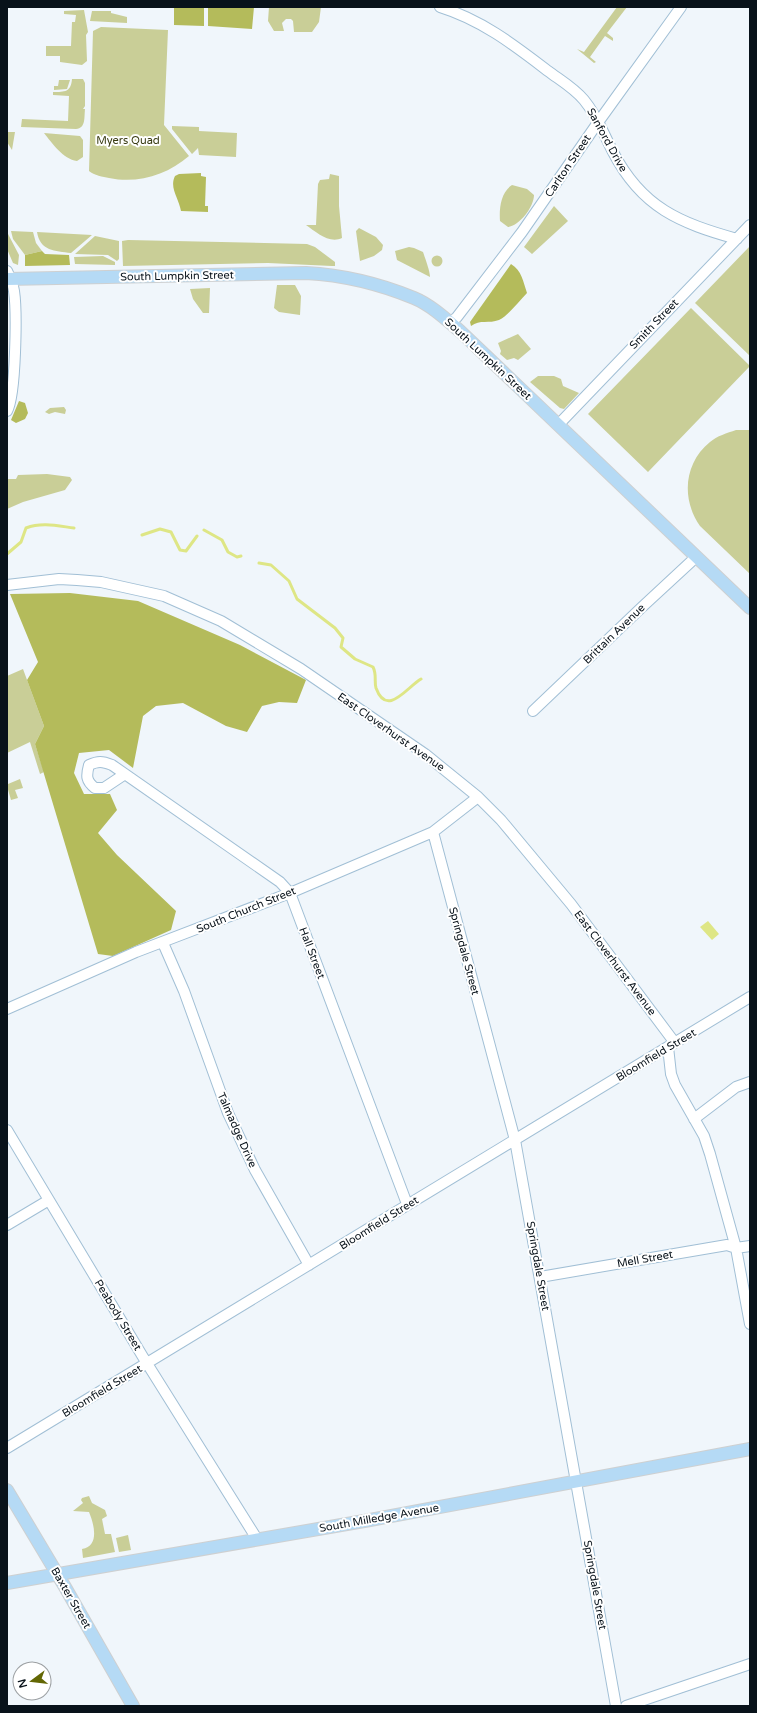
<svg xmlns="http://www.w3.org/2000/svg" width="757" height="1713" font-family="'Varela Round',sans-serif">
	<style>
		.green { fill: #c9ce97 }
		.forest { fill: #b4bb5b }
		.water { fill: #dee685 }
		.lines { fill: none; stroke-linecap: round; stroke-linejoin: round }
		.stream { stroke: #dee685; stroke-width: 3 }
		.minor-casing { stroke: #a1bfd5; stroke-width: 12 }
		.major-casing { stroke: #ced0d1; stroke-width: 14 }
		.minor { stroke: #fff; stroke-width: 10 }
		.major { stroke: #b5daf5; stroke-width: 12 }
		.labels { text-anchor: middle; dominant-baseline: central; stroke-width: 4; stroke-linejoin: round; paint-order: stroke }
		.park-label { font-size: 11px; fill: #383a11; stroke: #fff }
		.street-label { font-size: 11px; fill: #08121a; stroke: #fff }
	</style>
	<rect width="100%" height="100%" fill="#f0f6fb"/>
	<!-- green -->
	<path class="green" d="M 269,7 L 321,7 L 319,22 L 312,32 L 294,32 L 293,21 L 291,19 L 286,19 L 282,23 L 284,31 L 274,31 L 268,21 Z
		M 617,7 L 627,7 L 607,33 L 613,38 L 613,41 L 605,36 L 590,57 L 596,62 L 594,63 L 577,49 L 584,52 Z
		M 84,10 L 88,32 L 86,35 L 87,61 L 82,65 L 60,62 L 60,56 L 46,56 L 46,46 L 71,46 L 72,22 L 75,22 L 76,15 L 64,14 L 64,11 Z
		M 92,11 L 111,11 L 111,13 L 127,17 L 127,23 L 90,21 Z
		M 101,27 L 168,30 L 164,125 L 189,156 C 167,175 138,184 109,178 C 103,177 94,175 89,171 L 93,31 Z
		M 72,79 L 83,79 L 85,83 L 85,106 L 83,109 L 85,109 C 84,118 86,128 76,129 L 21,127 L 22,119 L 68,121 L 69,96 L 53,95 L 53,92 C 65,92 71,92 72,79 Z
		M 59,80 L 70,80 L 67,89 L 54,90 L 54,86 L 58,86 Z
		M 172,126 L 199,127 L 199,131 L 237,133 L 236,157 L 199,155 L 198,148 L 192,154 L 172,129 Z
		M 7,132 L 15,132 L 12,150 L 7,142 Z
		M 44,133 L 80,136 L 83,140 L 83,157 L 77,161 C 63,159 52,143 44,133 Z
		M 330,174 L 339,176 L 339,206 L 342,238 C 329,244 316,232 306,225 L 316,225 L 318,184 L 320,180 L 329,179 Z
		M 512,185 L 527,189 L 534,195 C 534,207 519,226 508,227 L 500,221 C 499,208 501,192 512,185 Z
		M 554,206 L 568,221 L 532,254 L 524,247 Z
		M 359,228 L 376,237 L 383,245 L 382,250 L 374,256 L 360,261 L 356,231 Z
		M 11,231 L 33,232 L 36,243 L 42,251 L 25,255 L 13,239 Z
		M 7,232 L 19,255 L 18,265 L 13,263 L 7,249 Z
		M 37,232 L 92,235 L 71,253 C 55,251 40,251 37,232 Z
		M 95,236 L 119,241 L 119,259 L 117,261 L 108,255 L 75,254 Z
		M 128,240 L 307,244 L 315,247 L 335,262 L 335,266 L 332,266 L 268,263 L 123,266 L 122,241 Z
		M 750,246 L 750,356 L 695,303 Z
		M 409,247 L 414,248 L 423,252 C 425,258 430,271 430,277 L 397,260 L 395,251 Z
		M431.5 261a5.5 5.5 0 1 1 11 0a5.5 5.5 0 1 1-11 0Z
		M 103,256 L 115,262 L 115,265 L 75,264 L 74,257 Z
		M 277,285 L 295,285 L 301,296 L 300,315 L 279,312 L 274,308 Z
		M 210,288 L 209,313 L 203,313 L 193,299 L 190,289 Z
		M 691,308 L 750,366 L 648,472 L 588,414 Z
		M 518,334 L 531,349 L 518,360 L 514,358 L 507,360 L 500,354 L 501,351 L 498,343 Z
		M 538,376 L 554,376 L 561,379 L 563,386 L 579,393 L 564,409 L 560,408 L 530,382 Z
		M 64,407 L 66,410 L 65,414 L 55,412 L 49,414 L 45,412 L 50,408 Z
		M 736,430 L 750,430 L 750,574 L 700,526 C 681,499 684,463 710,442 C 717,436 727,433 736,430 Z
		M 47,474 L 70,477 L 72,480 L 65,490 L 23,502 L 7,509 L 7,479 L 16,479 L 18,475 Z
		M 23,669 L 44,726 L 35,744 L 44,772 L 40,774 L 30,742 L 7,753 L 7,676 Z
		M 20,779 L 23,788 L 15,790 L 18,798 L 11,800 L 7,786 L 8,784 Z
		M 89,1496 L 92,1503 L 105,1510 L 107,1516 L 102,1519 L 105,1534 L 111,1534 L 115,1552 L 83,1558 L 82,1549 C 100,1546 94,1524 89,1512 L 73,1511 L 83,1503 L 81,1500 L 82,1498 Z
		M 128,1535 L 131,1550 L 119,1552 L 116,1538 Z"/>
	<!-- forest -->
	<path class="forest" d="M 204,7 L 204,26 L 174,25 L 174,8 Z
		M 254,7 L 252,29 L 208,26 L 208,8 Z
		M 201,173 L 201,176 L 206,177 L 205,206 L 208,206 L 208,212 L 181,211 C 179,198 169,188 175,176 L 179,174 Z
		M 42,251 L 45,254 L 69,255 L 70,265 L 25,266 L 25,255 Z
		M 511,264 C 522,271 523,281 527,293 C 519,301 509,315 499,320 C 489,324 480,319 471,326 L 470,322 Z
		M 19,401 L 25,403 L 28,413 L 25,419 L 16,423 L 11,420 Z
		M 70,593 L 138,601 L 240,645 L 306,680 L 297,703 L 279,702 L 262,706 L 247,732 L 226,726 L 183,703 L 156,706 L 143,716 L 133,768 L 109,750 L 79,753 L 74,773 L 84,794 L 110,794 L 117,810 L 98,833 L 117,855 L 176,911 L 171,930 L 113,956 L 98,954 L 35,744 L 44,726 L 27,680 L 38,662 L 10,594 Z"/>
	<!-- water -->
	<path class="water" d="M 708,921 L 719,934 L 712,940 L 700,927 Z"/>
	<g class="lines">
		<!-- stream -->
		<path class="stream" d="M 204,530 L 222,540 L 228,552 L 237,557 L 241,556
			M 142,535 L 160,529 L 171,532 L 180,550 L 186,551 L 197,536
			M 7,554 L 21,542 L 26,528 C 42,522 58,526 74,528
			M 259,563 L 271,565 L 289,581 L 297,599 L 335,628 L 343,638 L 341,647 L 355,659 L 373,667 C 377,675 374,681 376,688 C 387,718 407,687 421,679"/>
		<defs>
			<path id="minor" d="M 440,7 C 482,20 514,45 548,71 C 560,80 574,88 584,100 C 598,117 603,133 613,152 C 642,208 680,223 737,239
				M 7,271 C 10,277 13,284 14,291 C 17,311 16,395 7,411
				M 450,323 L 457,317 L 522,232 L 599,121 L 681,7
				M 559,424 L 750,225
				M 7,585 L 59,579 L 77,580 L 101,582 L 164,596 L 221,621 L 301,669 L 425,754 L 478,797 L 501,820 L 571,904 L 675,1043
				M 533,711 L 641,608 L 695,558
				M 125,774 L 104,788 L 95,788 C 86,781 86,776 89,765 C 98,761 102,761 112,765 L 280,882 L 290,893 L 407,1204
				M 433,832 L 515,1140 L 616,1706
				M 163,943 L 184,991 L 228,1113 L 255,1170 L 309,1265
				M 7,1009 L 136,952 L 290,893 L 433,832 L 478,797
				M 668,1047 L 671,1074 L 675,1085 L 704,1136 L 710,1154 L 736,1248 L 750,1324
				M 694,1119 L 736,1087 L 750,1082
				M 7,1130 L 143,1357 L 257,1539
				M 7,1225 L 49,1200
				M 540,1277 L 727,1245 L 736,1248 L 750,1246
				M 7,1448 L 750,997
				M 626,1706 L 750,1664"/>
			<path id="major" d="M 7,279 L 306,273 C 343,275 380,284 414,298 C 431,305 447,320 461,332 L 750,608
				M 7,1490 L 65,1587 L 133,1706
				M 7,1583 L 370,1520 L 750,1449"/>
		</defs>
		<!-- minor casing -->
		<use href="#minor" class="minor-casing"/>
		<!-- major casing -->
		<use href="#major" class="major-casing"/>
		<!-- minor -->
		<use href="#minor" class="minor"/>
		<!-- major -->
		<use href="#major" class="major"/>
	</g>
	<g class="labels">
		<!-- park labels -->
		<g class="park-label">
			<text x="128" y="140">Myers Quad</text>
		</g>
		<!-- street labels -->
		<g class="street-label">
			<text transform="translate(607 140) rotate(61)">Sanford Drive</text>
			<text transform="translate(568 166) rotate(-56)">Carlton Street</text>
			<text transform="translate(177 276) rotate(-1)">South Lumpkin Street</text>
			<text transform="translate(654 324) rotate(-46)">Smith Street</text>
			<text transform="translate(488 359) rotate(43)">South Lumpkin Street</text>
			<text transform="translate(614 634) rotate(-44)">Brittain Avenue</text>
			<text transform="translate(391 732) rotate(35)">East Cloverhurst Avenue</text>
			<text transform="translate(246 910) rotate(-22)">South Church Street</text>
			<text transform="translate(464 951) rotate(75)">Springdale Street</text>
			<text transform="translate(312 953) rotate(69)">Hall Street</text>
			<text transform="translate(615 963) rotate(53)">East Cloverhurst Avenue</text>
			<text transform="translate(656 1055) rotate(-31)">Bloomfield Street</text>
			<text transform="translate(237 1130) rotate(66)">Talmadge Drive</text>
			<text transform="translate(379 1223) rotate(-32)">Bloomfield Street</text>
			<text transform="translate(645 1259) rotate(-10)">Mell Street</text>
			<text transform="translate(538 1266) rotate(80)">Springdale Street</text>
			<text transform="translate(118 1315) rotate(59)">Peabody Street</text>
			<text transform="translate(102 1391) rotate(-31)">Bloomfield Street</text>
			<text transform="translate(379 1518) rotate(-10)">South Milledge Avenue</text>
			<text transform="translate(595 1585) rotate(80)">Springdale Street</text>
			<text transform="translate(71 1598) rotate(60)">Baxter Street</text>
		</g>
	</g>
	<!-- border -->
	<rect width="757" height="1713" fill="none" stroke="#08121a" stroke-width="16"/>
	<!-- north arrow -->
	<g transform="translate(32 1681) rotate(255)"><circle r="19" fill="#ffffff" stroke="#9ca0a3"/>
	<path d="M0-3L7 15L0 10L-7 15Z" fill="#636704"/>
	<text y="-6" font-size="11" font-weight="bold" text-anchor="middle" fill="#08121a">N</text>
	</g>
</svg>
